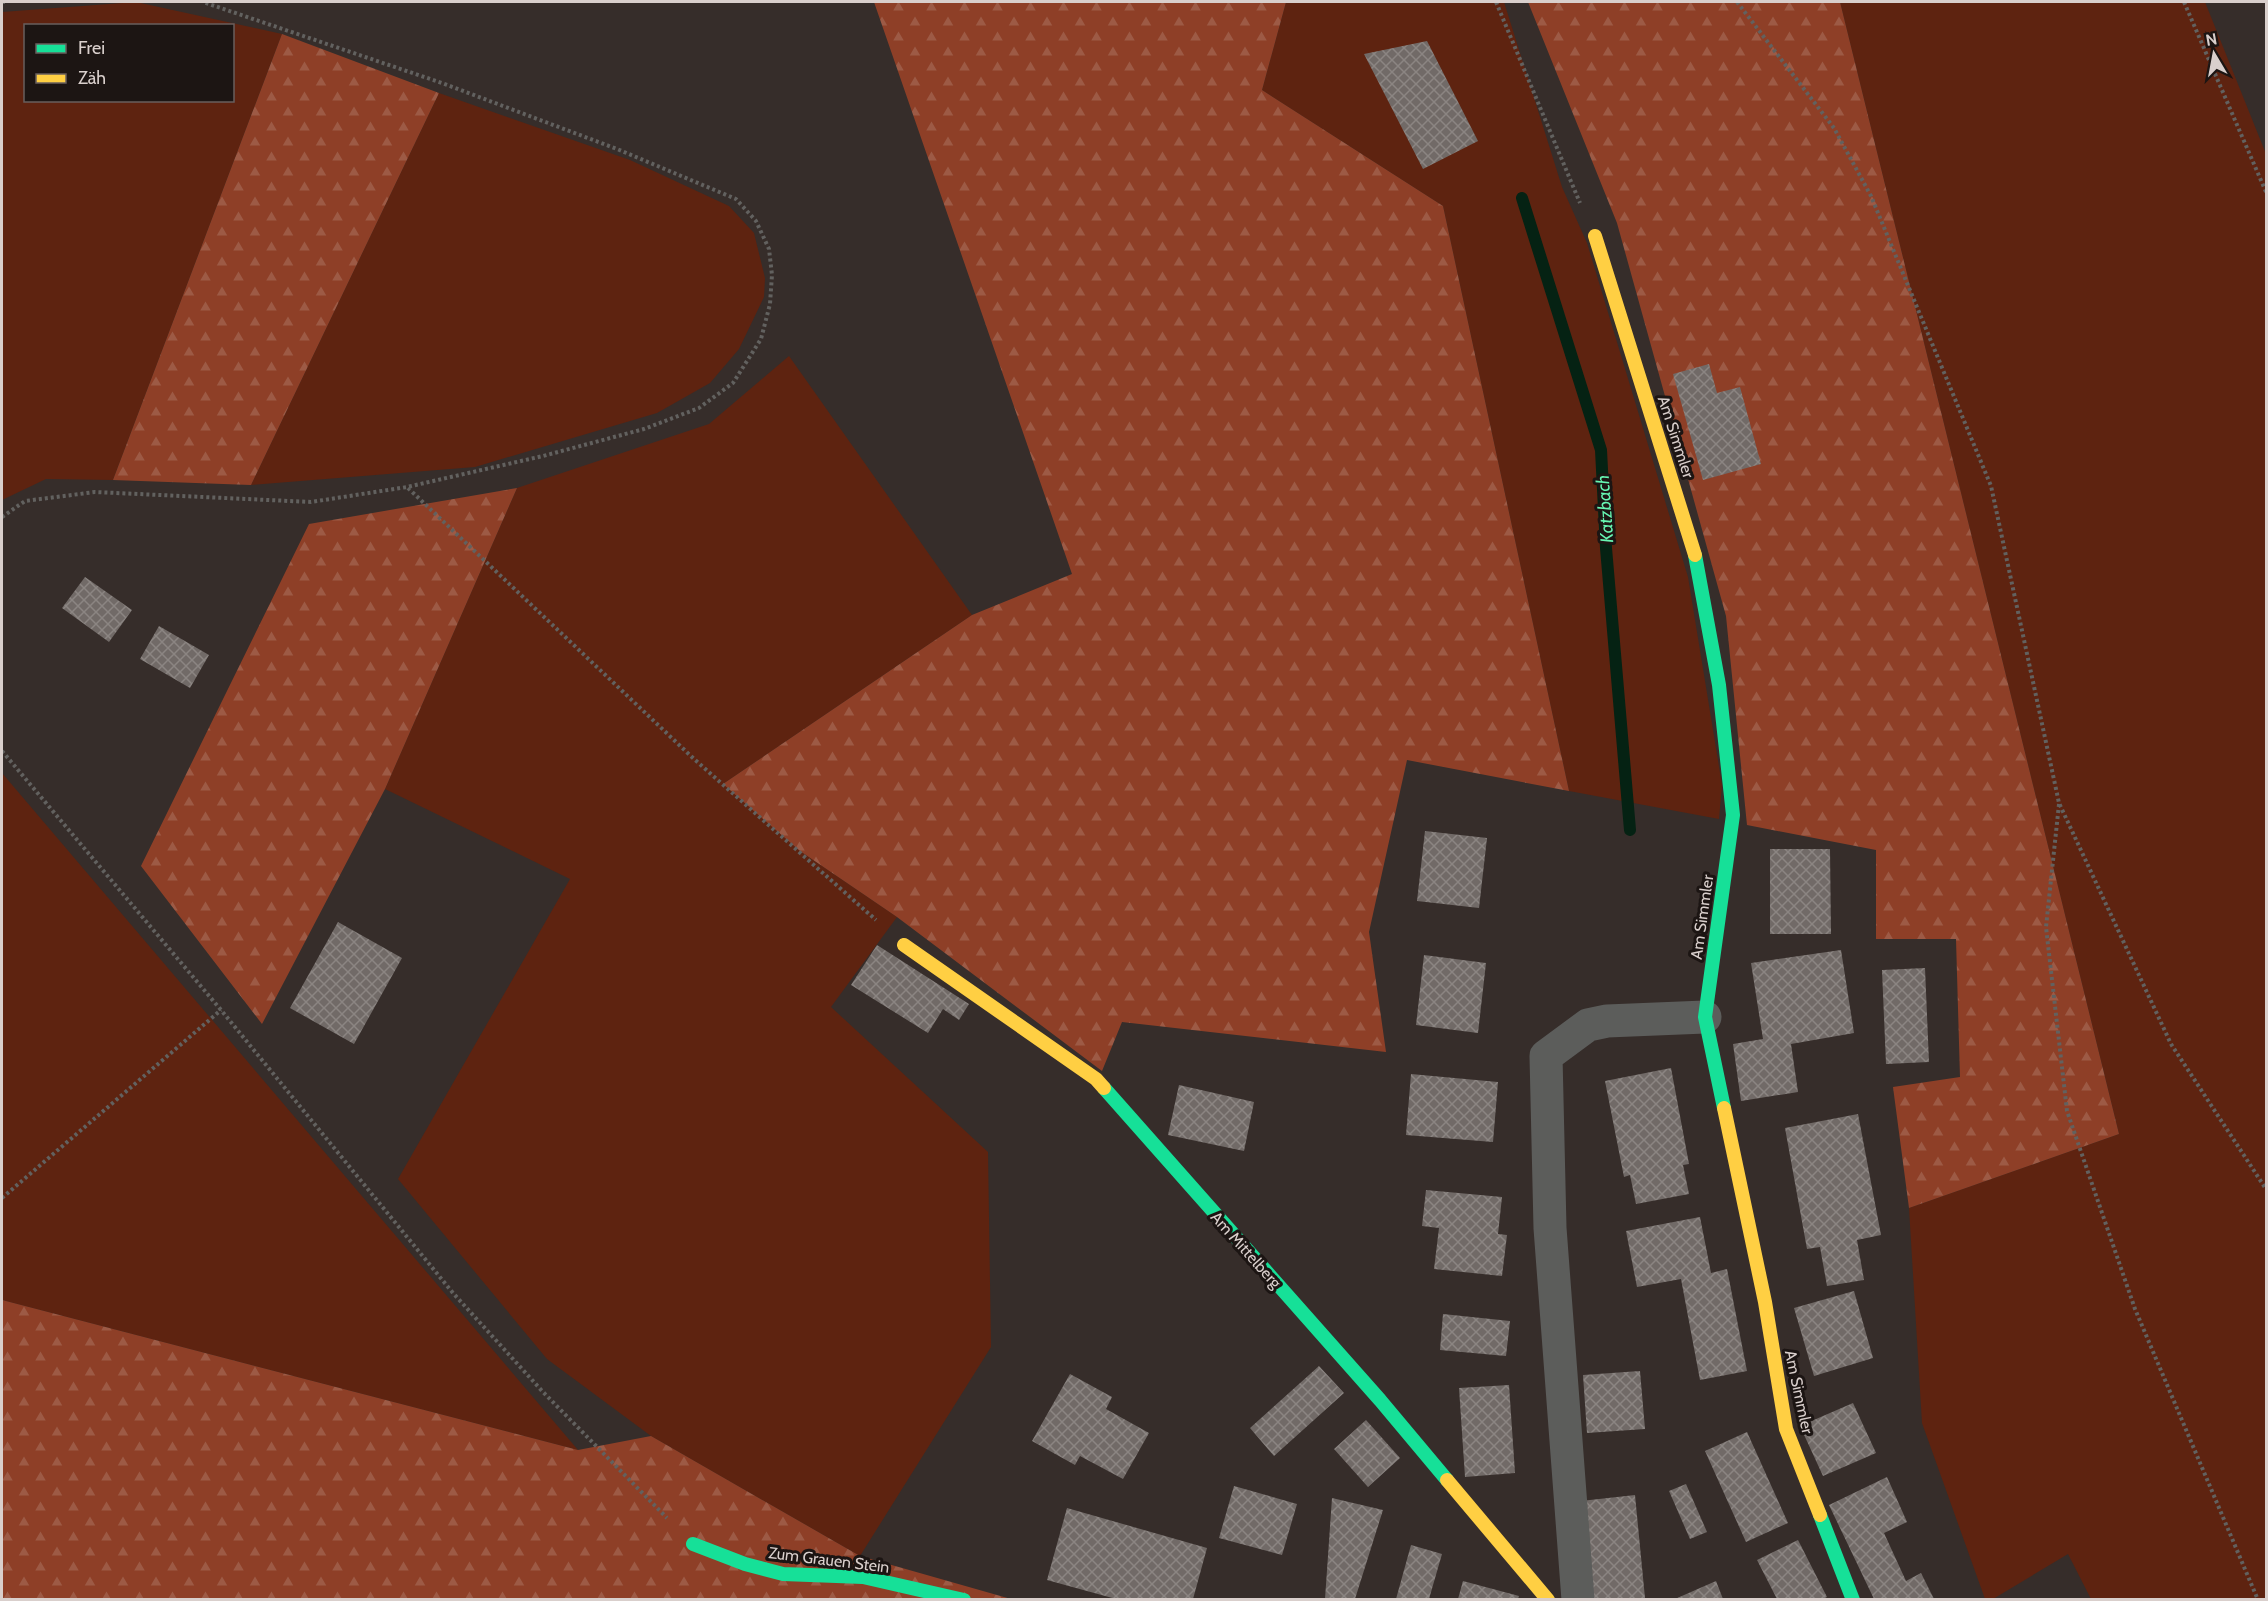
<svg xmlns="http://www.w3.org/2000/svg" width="2268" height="1601" font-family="Cabin,sans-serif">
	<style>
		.green { fill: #5e2310; fill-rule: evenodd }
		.forest { fill: url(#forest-firs) }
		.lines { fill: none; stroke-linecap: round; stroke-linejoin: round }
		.stream { stroke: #052213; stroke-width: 12 }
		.building { fill: url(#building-cross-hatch) }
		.path { stroke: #62615f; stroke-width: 4; stroke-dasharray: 3 3; stroke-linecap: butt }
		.street { stroke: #5c5d5b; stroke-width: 33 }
		.fast { stroke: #16e098; stroke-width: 14 }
		.slow { stroke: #ffcf43; stroke-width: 14 }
		.labels { text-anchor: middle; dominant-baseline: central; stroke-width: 6; stroke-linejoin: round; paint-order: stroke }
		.street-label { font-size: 16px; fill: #d9cfcc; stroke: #1c1513 }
		.water-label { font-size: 18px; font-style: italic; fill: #67f6b2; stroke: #1c1513 }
	</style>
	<defs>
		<pattern id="forest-firs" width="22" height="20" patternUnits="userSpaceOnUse" patternTransform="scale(1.5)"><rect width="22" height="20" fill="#8e3f27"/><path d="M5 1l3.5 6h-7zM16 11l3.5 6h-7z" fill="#9d5a45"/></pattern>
		<pattern id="building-cross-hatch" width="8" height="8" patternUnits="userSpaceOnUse" patternTransform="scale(1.5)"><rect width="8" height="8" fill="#716a67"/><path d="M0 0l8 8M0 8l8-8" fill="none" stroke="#8b8582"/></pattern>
	</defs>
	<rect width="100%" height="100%" fill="#362d2a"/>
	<!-- green -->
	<path class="green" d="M 136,2 L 282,34 L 113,480 L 46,479 L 2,500 L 2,12 ZM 26,26 L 232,26 L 232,100 L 26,100 Z
		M 1286,2 L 1504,2 L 1562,187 L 1587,243 L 1688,577 L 1722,785 L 1719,819 L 1569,791 L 1443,206 L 1262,90 Z
		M 1840,2 L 2205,2 L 2266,154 L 2266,1599 L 2091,1599 L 2068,1554 L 1993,1599 L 1985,1599 L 1922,1423 L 1909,1208 L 2119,1134 Z
		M 439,93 L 630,160 L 729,206 L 754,233 L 765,278 L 764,297 L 739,349 L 710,383 L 657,413 L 475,467 L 251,485 Z
		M 789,356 L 972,615 L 723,784 L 800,851 L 897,917 L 831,1007 L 988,1152 L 991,1347 L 860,1556 L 651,1436 L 547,1359 L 398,1179 L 570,879 L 385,789 L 517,488 L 709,424 Z
		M 2,773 L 578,1450 L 2,1300 Z"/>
	<!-- forest -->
	<path class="forest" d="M 874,2 L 1286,2 L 1262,90 L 1443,206 L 1569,791 L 1407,760 L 1369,932 L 1386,1052 L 1122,1022 L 1102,1071 L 897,917 L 800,851 L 723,784 L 972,615 L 1072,574 Z
		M 1528,2 L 1840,2 L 2119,1134 L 1909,1208 L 1893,1087 L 1960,1077 L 1956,939 L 1876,939 L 1876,850 L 1747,825 L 1726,616 L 1617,223 Z
		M 282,34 L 439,93 L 251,485 L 113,480 Z
		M 517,488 L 385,789 L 262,1024 L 141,866 L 309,524 Z
		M 2,1300 L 578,1450 L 651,1436 L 860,1556 L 1011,1599 L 2,1599 Z"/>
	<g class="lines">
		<!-- stream -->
		<path class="stream" d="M 1522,198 L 1601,450 L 1606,548 L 1630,830"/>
	</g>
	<!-- building -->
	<path class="building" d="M 1427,41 L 1478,141 L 1423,169 L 1364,54 Z
		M 1709,364 L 1717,393 L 1740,387 L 1761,464 L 1703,480 L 1673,374 Z
		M 85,577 L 132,610 L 109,642 L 62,608 Z
		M 159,626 L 209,655 L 190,688 L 140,659 Z
		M 1425,831 L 1487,838 L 1479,908 L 1417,901 Z
		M 1770,849 L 1830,849 L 1831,934 L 1770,934 Z
		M 338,922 L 402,958 L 354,1044 L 290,1008 Z
		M 877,945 L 969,1004 L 959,1020 L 943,1009 L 928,1033 L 851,985 Z
		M 1841,950 L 1854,1033 L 1791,1044 L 1798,1092 L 1741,1101 L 1733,1044 L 1763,1039 L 1751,963 Z
		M 1424,955 L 1486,963 L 1478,1033 L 1416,1025 Z
		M 1925,968 L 1929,1062 L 1886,1064 L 1882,970 Z
		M 1671,1068 L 1689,1164 L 1683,1165 L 1689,1194 L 1636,1204 L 1630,1175 L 1624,1177 L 1605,1081 Z
		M 1411,1074 L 1498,1082 L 1493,1142 L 1406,1135 Z
		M 1179,1085 L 1254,1102 L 1244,1151 L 1168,1135 Z
		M 1858,1114 L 1881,1235 L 1857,1240 L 1864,1280 L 1827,1286 L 1820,1247 L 1807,1249 L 1785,1128 Z
		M 1426,1190 L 1502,1197 L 1498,1234 L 1507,1235 L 1502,1276 L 1434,1269 L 1439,1228 L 1422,1226 Z
		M 1700,1217 L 1711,1273 L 1727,1269 L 1747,1371 L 1700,1380 L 1681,1279 L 1637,1287 L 1626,1231 Z
		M 1854,1291 L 1873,1358 L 1814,1376 L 1794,1308 Z
		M 1443,1314 L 1510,1321 L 1506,1356 L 1440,1350 Z
		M 1319,1366 L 1344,1393 L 1274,1456 L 1250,1428 Z
		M 1640,1371 L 1645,1429 L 1587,1433 L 1583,1375 Z
		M 1070,1374 L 1112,1397 L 1106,1409 L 1149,1433 L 1123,1479 L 1080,1456 L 1075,1465 L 1032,1441 Z
		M 1509,1385 L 1515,1473 L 1465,1477 L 1459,1388 Z
		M 1853,1403 L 1876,1453 L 1823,1476 L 1800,1426 Z
		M 1366,1420 L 1400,1458 L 1368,1487 L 1334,1449 Z
		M 1747,1432 L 1788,1523 L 1746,1542 L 1705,1451 Z
		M 1887,1477 L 1907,1522 L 1884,1533 L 1906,1581 L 1921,1573 L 1934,1599 L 1874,1599 L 1829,1505 Z
		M 1686,1484 L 1707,1532 L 1690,1539 L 1669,1491 Z
		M 1234,1486 L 1297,1504 L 1282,1555 L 1219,1538 Z
		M 1635,1495 L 1645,1598 L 1591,1599 L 1581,1501 Z
		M 1332,1498 L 1383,1510 L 1355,1599 L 1325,1599 Z
		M 1067,1508 L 1207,1548 L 1193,1599 L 1116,1599 L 1047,1580 Z
		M 1798,1540 L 1827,1597 L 1822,1599 L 1777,1599 L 1757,1560 Z
		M 1411,1545 L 1442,1554 L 1429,1599 L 1396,1599 Z
		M 1463,1581 L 1519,1596 L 1518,1599 L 1458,1599 Z
		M 1716,1581 L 1723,1599 L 1675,1599 Z"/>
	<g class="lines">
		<!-- path -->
		<path class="path" d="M 2,2 L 8,2
			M 1496,2 L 1580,203
			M 1737,2 L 1834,128 L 1871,196 L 1991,486 L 2059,803 L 2171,1044 L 2266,1189
			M 2184,2 L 2266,192
			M 408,488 L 694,759 L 876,920
			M 2,517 L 25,501 L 95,492 L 311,502 L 407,487 L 543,456 L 644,429 L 699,408 L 733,383 L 761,339 L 770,304 L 772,275 L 769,249 L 756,221 L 736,199 L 617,149 L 442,83 L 203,2
			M 2,751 L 221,1010 L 453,1293 L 543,1392 L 667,1518
			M 2059,804 L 2046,927 L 2067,1111 L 2135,1309 L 2258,1600
			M 2,1198 L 221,1010"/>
		<!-- street -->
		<path class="street" d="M 1578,1600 L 1550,1228 L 1546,1056 L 1588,1025 L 1607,1021 L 1705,1017"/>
		<!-- fast -->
		<path class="fast" d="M 1695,555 L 1719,685 L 1733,815 L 1705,1017 L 1724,1108
			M 1104,1088 L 1380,1400 L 1447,1480
			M 1820,1515 L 1853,1600
			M 693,1544 L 745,1564 L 783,1574 L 863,1577 L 964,1600"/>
		<!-- slow -->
		<path class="slow" d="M 1595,236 L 1695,555
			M 904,945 L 1096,1079 L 1104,1088
			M 1724,1108 L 1765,1302 L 1786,1429 L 1820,1515
			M 1447,1480 L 1548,1600"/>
	</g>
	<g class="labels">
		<!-- street labels -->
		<g class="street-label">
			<text transform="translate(1676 437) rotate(72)">Am Simmler</text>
			<text transform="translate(1702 917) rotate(-82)">Am Simmler</text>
			<text transform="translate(1246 1250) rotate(48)">Am Mittelberg</text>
			<text transform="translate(1799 1392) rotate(78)">Am Simmler</text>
			<text transform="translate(829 1560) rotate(7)">Zum Grauen Stein</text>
		</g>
		<!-- water labels -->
		<g class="water-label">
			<text transform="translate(1605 509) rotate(-94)">Katzbach</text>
		</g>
	</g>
	<!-- border -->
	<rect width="2268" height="1601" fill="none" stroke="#d9cfcc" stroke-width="6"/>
	<!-- legend -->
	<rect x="24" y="24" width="210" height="78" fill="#1c1513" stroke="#685f5d" stroke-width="1.5"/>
	<rect x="36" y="44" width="30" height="9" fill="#16e098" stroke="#685f5d" stroke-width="1.5"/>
	<text x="78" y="54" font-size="18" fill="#d9cfcc">Frei</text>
	<rect x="36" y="74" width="30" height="9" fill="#ffcf43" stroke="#685f5d" stroke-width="1.5"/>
	<text x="78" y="84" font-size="18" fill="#d9cfcc">Zäh</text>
	<!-- north arrow -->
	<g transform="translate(2214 54) rotate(350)" stroke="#1c1513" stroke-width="4.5" paint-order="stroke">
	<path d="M0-4.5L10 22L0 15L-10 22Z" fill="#d9cfcc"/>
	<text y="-9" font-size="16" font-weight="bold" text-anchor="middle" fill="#d9cfcc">N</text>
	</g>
</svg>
